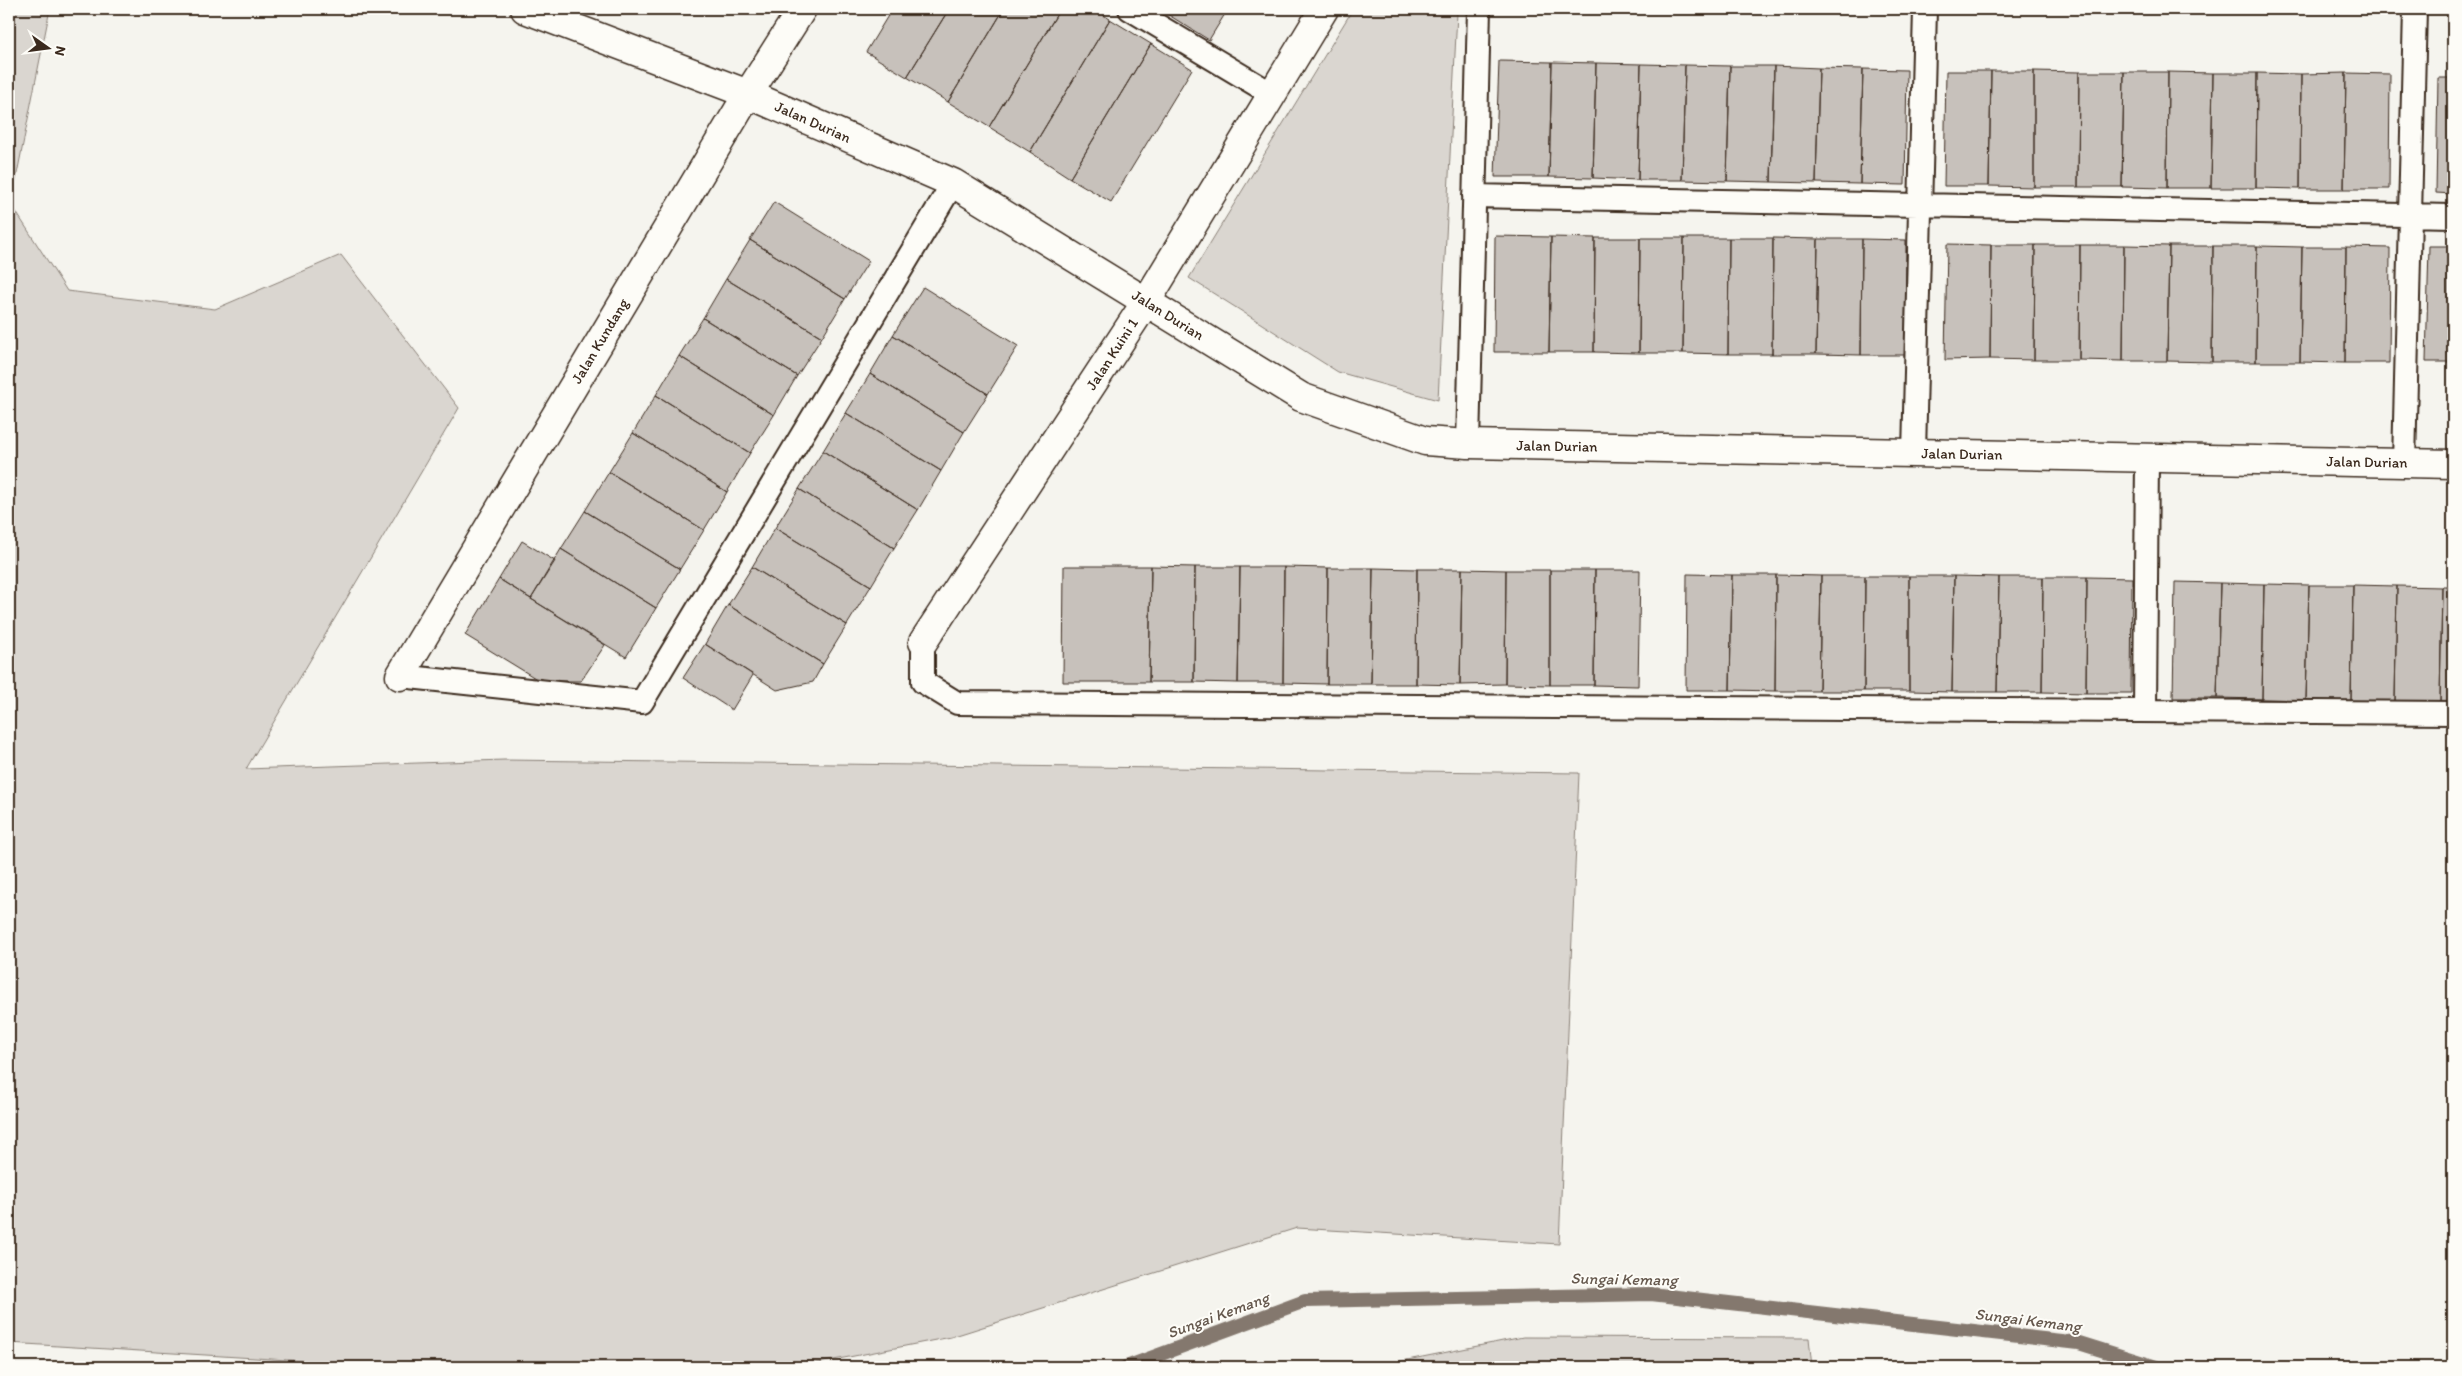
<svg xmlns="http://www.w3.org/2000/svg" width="2462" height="1376" font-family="Itim,sans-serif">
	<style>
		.green { fill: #dad6d0; stroke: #8a8077 }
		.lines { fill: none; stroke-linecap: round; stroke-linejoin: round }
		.stream { stroke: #84786e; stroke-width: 14 }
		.building { fill: #c7c1bb; stroke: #3b2a1e }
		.lane-casing { stroke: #3b2a1e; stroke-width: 26 }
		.street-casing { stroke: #3b2a1e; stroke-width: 31 }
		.lane { stroke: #fdfcf7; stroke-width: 22 }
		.street { stroke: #fdfcf7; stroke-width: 28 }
		.labels { text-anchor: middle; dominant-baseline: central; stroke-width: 4; stroke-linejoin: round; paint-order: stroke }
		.street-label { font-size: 15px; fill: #3b2a1e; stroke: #fdfcf7 }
		.water-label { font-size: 16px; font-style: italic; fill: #65584d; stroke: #fdfcf7 }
	</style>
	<rect width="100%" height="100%" fill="#f5f4ee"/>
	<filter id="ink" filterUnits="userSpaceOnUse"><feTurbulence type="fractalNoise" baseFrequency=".02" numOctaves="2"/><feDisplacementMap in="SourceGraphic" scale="10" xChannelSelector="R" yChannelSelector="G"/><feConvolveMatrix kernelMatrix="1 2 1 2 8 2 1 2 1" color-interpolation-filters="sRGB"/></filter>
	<g filter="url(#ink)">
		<!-- green -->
		<path class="green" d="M 9,9 L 50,9 L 11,204 L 67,291 L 215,309 L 341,255 L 459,408 L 246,769 L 504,760 L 1579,773 L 1559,1244 L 1297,1228 L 951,1337 L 798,1367 L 402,1367 L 9,1343 Z
			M 1353,9 L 1449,9 L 1457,13 L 1438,400 L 1338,372 L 1189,278 Z
			M 1523,1337 L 1809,1338 L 1812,1367 L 1372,1367 Z"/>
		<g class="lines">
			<!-- stream -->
			<path class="stream" d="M 1126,1367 L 1305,1301 L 1651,1294 L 2079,1343 L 2156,1367"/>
		</g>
		<!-- building -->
		<path class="building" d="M 892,9 L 949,9 L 907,77 L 866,52 Z
			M 949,9 L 1004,9 L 948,102 L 907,77 Z
			M 1004,9 L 1060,9 L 989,127 L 948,102 Z
			M 1060,9 L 1093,9 L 1110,19 L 1030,152 L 989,127 Z
			M 1159,9 L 1228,9 L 1209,40 Z
			M 1110,19 L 1151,44 L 1070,178 L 1030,152 Z
			M 1151,44 L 1192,69 L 1111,202 L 1070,178 Z
			M 1499,61 L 1552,62 L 1549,177 L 1495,177 Z
			M 1552,62 L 1596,63 L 1593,178 L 1549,177 Z
			M 1596,63 L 1641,64 L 1638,180 L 1593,178 Z
			M 1641,64 L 1685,65 L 1682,180 L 1638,180 Z
			M 1685,65 L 1730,66 L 1727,181 L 1682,180 Z
			M 1730,66 L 1774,66 L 1771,182 L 1727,181 Z
			M 1774,66 L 1819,68 L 1816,183 L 1771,182 Z
			M 1819,68 L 1863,69 L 1860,184 L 1816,183 Z
			M 1863,69 L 1907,70 L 1905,185 L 1860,184 Z
			M 1946,71 L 1991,71 L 1989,186 L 1944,186 Z
			M 1991,71 L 2034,71 L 2034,187 L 1989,186 Z
			M 2034,71 L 2079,72 L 2078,187 L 2034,187 Z
			M 2079,72 L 2124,72 L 2122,187 L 2078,187 Z
			M 2124,72 L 2168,72 L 2167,188 L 2122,187 Z
			M 2168,72 L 2213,73 L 2211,188 L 2167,188 Z
			M 2213,73 L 2257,73 L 2256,188 L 2211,188 Z
			M 2257,73 L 2301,74 L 2300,189 L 2256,188 Z
			M 2346,73 L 2390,74 L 2389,189 L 2344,189 Z
			M 2346,73 L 2344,189 L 2300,189 L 2301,74 Z
			M 2438,78 L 2453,78 L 2453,194 L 2436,193 Z
			M 774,202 L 869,261 L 845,299 L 750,240 Z
			M 1495,236 L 1551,237 L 1549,352 L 1494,352 Z
			M 1551,237 L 1595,238 L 1594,352 L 1549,352 Z
			M 1595,238 L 1640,238 L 1639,353 L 1594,352 Z
			M 1640,238 L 1684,238 L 1683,353 L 1639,353 Z
			M 1684,238 L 1729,238 L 1728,354 L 1683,353 Z
			M 1729,238 L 1773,238 L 1772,354 L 1728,354 Z
			M 1773,238 L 1818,239 L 1816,354 L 1772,354 Z
			M 1818,239 L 1862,239 L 1861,355 L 1816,354 Z
			M 1862,239 L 1906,240 L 1905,355 L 1861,355 Z
			M 750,240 L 845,299 L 822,337 L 726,279 Z
			M 1947,244 L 1991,245 L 1990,359 L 1945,360 Z
			M 1991,245 L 2035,245 L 2034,360 L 1990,359 Z
			M 2035,245 L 2080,245 L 2079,360 L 2034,360 Z
			M 2080,245 L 2124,245 L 2123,361 L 2079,360 Z
			M 2124,245 L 2169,246 L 2167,361 L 2123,361 Z
			M 2169,246 L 2213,246 L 2212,362 L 2167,361 Z
			M 2213,246 L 2257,246 L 2256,362 L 2212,362 Z
			M 2257,246 L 2302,247 L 2300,362 L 2256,362 Z
			M 2429,246 L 2453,246 L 2453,362 L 2426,362 Z
			M 2302,247 L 2346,247 L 2345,363 L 2300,362 Z
			M 2346,247 L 2390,248 L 2389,363 L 2345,363 Z
			M 726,279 L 822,337 L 797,376 L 703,318 Z
			M 923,287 L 1018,346 L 988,394 L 893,335 Z
			M 703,318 L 797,376 L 774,415 L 679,356 Z
			M 893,335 L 988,394 L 964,432 L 870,374 Z
			M 679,356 L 774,415 L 750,453 L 656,395 Z
			M 870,374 L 964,432 L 941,471 L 846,413 Z
			M 656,395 L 750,453 L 727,492 L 633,433 Z
			M 846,413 L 941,471 L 918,510 L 823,451 Z
			M 633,433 L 727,492 L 704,530 L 609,472 Z
			M 823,451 L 918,510 L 894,548 L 799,489 Z
			M 609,472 L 704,530 L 680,569 L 585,511 Z
			M 799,489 L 894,548 L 871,586 L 775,528 Z
			M 585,511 L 680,569 L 656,608 L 561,549 Z
			M 775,528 L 871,586 L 847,625 L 752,567 Z
			M 522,541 L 555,561 L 531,599 L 499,579 Z
			M 561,549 L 656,608 L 626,657 L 531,599 Z
			M 1064,566 L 1151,566 L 1149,682 L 1063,682 Z
			M 1151,566 L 1195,567 L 1194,682 L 1149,682 Z
			M 752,567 L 847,625 L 823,664 L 728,605 Z
			M 1195,567 L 1240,567 L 1238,683 L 1194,682 Z
			M 1240,567 L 1284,567 L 1283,683 L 1238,683 Z
			M 1284,567 L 1328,568 L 1327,684 L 1283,683 Z
			M 1328,568 L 1373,568 L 1371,684 L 1327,684 Z
			M 1373,568 L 1417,569 L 1416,684 L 1371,684 Z
			M 1417,569 L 1462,569 L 1460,685 L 1416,684 Z
			M 1462,569 L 1506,570 L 1505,684 L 1460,685 Z
			M 1506,570 L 1550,570 L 1550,685 L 1505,684 Z
			M 1550,570 L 1595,570 L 1594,685 L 1550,685 Z
			M 1595,570 L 1640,570 L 1638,686 L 1594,685 Z
			M 1687,574 L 1732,575 L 1730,690 L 1686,690 Z
			M 1732,575 L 1776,575 L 1775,691 L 1730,690 Z
			M 1776,575 L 1821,576 L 1819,691 L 1775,691 Z
			M 1821,576 L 1865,576 L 1864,691 L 1819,691 Z
			M 1865,576 L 1909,576 L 1909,691 L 1864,691 Z
			M 1909,576 L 1954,576 L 1952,692 L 1909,691 Z
			M 1954,576 L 1999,577 L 1997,692 L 1952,692 Z
			M 1999,577 L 2043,577 L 2042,692 L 1997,692 Z
			M 2043,577 L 2087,577 L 2086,693 L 2042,692 Z
			M 2087,577 L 2132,578 L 2131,693 L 2086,693 Z
			M 499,579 L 605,645 L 581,681 L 540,681 L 465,635 Z
			M 2175,582 L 2220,583 L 2217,698 L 2173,698 Z
			M 2220,583 L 2264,584 L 2262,699 L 2217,698 Z
			M 2264,584 L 2309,585 L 2306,700 L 2262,699 Z
			M 2309,585 L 2353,585 L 2351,701 L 2306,700 Z
			M 2353,585 L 2397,586 L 2395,701 L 2351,701 Z
			M 2397,586 L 2442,587 L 2440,702 L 2395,701 Z
			M 2442,587 L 2453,587 L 2453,702 L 2440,702 Z
			M 728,605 L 823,664 L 813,682 L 777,690 L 705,644 Z
			M 705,644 L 753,675 L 732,710 L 683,678 Z"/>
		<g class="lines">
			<defs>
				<path id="lane" d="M 1130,9 L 1272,94
					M 1474,196 L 2453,216
					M 1468,444 L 1479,9
					M 1914,453 L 1925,9
					M 2404,463 L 2415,9
					M 923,642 L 923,682 L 957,703 L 2453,713
					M 400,676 L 642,702 L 953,183
					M 2145,711 L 2147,457"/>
				<path id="street" d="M 525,9 L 748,94 L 953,183 L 1301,397 L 1425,441 L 1468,444 L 2453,464
					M 923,642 L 1146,302 L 1324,9
					M 400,676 L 748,94 L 802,9"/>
			</defs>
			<!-- lane casing -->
			<use href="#lane" class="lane-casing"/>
			<!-- street casing -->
			<use href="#street" class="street-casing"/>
			<!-- lane -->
			<use href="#lane" class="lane"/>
			<!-- street -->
			<use href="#street" class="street"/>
		</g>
	</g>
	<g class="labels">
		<!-- street labels -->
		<g class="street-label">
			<text transform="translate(813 122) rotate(24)">Jalan Durian</text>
			<text transform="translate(1168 315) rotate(32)">Jalan Durian</text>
			<text transform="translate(600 341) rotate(-59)">Jalan Kundang</text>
			<text transform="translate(1112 354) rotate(-57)">Jalan Kuini 1</text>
			<text transform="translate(1557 446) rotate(1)">Jalan Durian</text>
			<text transform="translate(1962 454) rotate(1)">Jalan Durian</text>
			<text transform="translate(2367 462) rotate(1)">Jalan Durian</text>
		</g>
		<!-- water labels -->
		<g class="water-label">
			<text transform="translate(1624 1279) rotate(1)">Sungai Kemang</text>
			<text transform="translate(1218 1315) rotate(-20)">Sungai Kemang</text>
			<text transform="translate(2028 1320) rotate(7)">Sungai Kemang</text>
		</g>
	</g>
	<!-- margin -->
	<rect width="2462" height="1376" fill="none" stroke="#fdfcf7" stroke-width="30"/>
	<rect x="15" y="15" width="2432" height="1346" fill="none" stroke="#3b2a1e" stroke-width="2" filter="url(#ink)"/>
	<!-- north arrow -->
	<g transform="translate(48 48) rotate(104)" stroke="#fdfcf7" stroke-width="4" paint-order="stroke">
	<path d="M0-4L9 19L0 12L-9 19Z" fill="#3b2a1e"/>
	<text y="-8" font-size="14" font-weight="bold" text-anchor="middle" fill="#3b2a1e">N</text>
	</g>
</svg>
